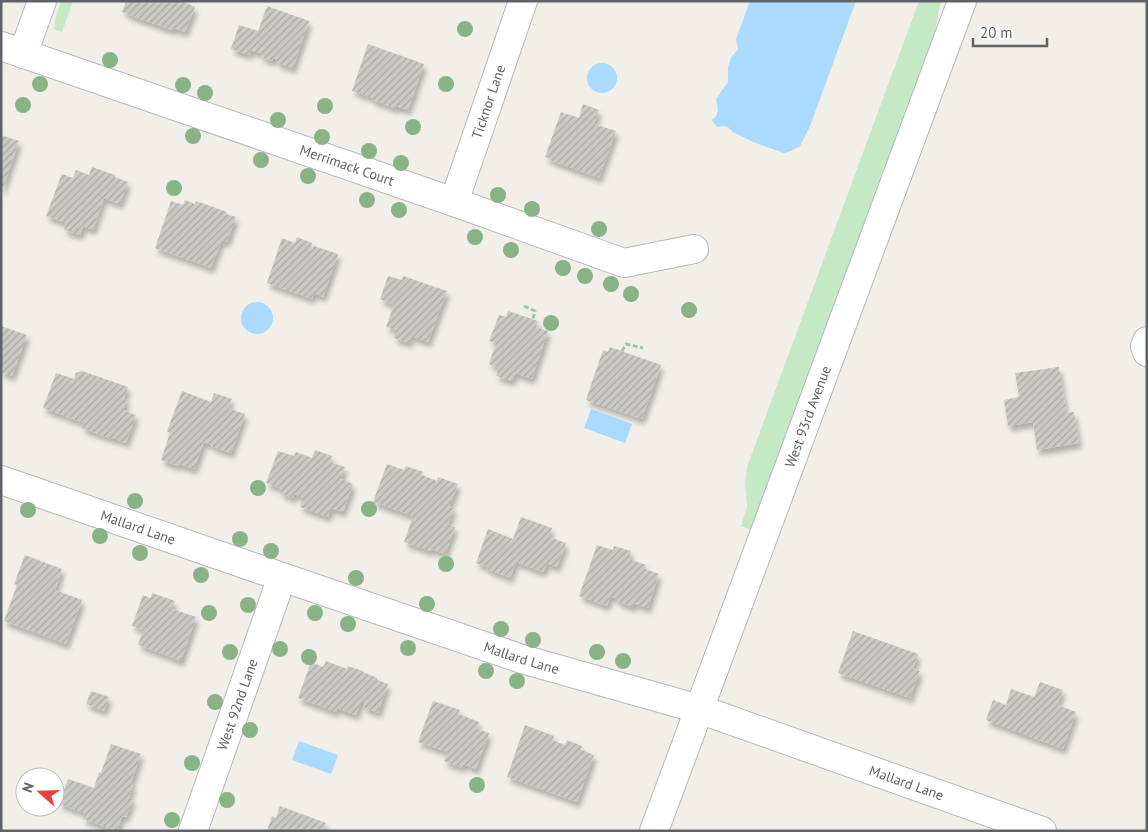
<svg xmlns="http://www.w3.org/2000/svg" width="1148" height="832" font-family="'PT Sans',sans-serif">
	<style>
		.green { fill: #c5e8c5 }
		.water { fill: #aadaff }
		.building { fill: url(#building-hatch); filter: url(#shadow) }
		.lines { fill: none; stroke-linecap: round; stroke-linejoin: round }
		.minor-casing { stroke: #b5b8bc; stroke-width: 30 }
		.tertiary-casing { stroke: #b5b8bc; stroke-width: 30 }
		.path { stroke: #9cc7a9; stroke-width: 3; stroke-dasharray: 5 2.5; stroke-linecap: butt }
		.minor { stroke: #fff; stroke-width: 28 }
		.tertiary { stroke: #fff; stroke-width: 28 }
		.tree { fill: #89b387 }
		.labels { text-anchor: middle; dominant-baseline: central; stroke-width: 4.5; stroke-linejoin: round; paint-order: stroke }
		.street-label { font-size: 14px; fill: #5f6368; stroke: #fff }
	</style>
	<defs>
		<pattern id="building-hatch" width="6" height="6" patternUnits="userSpaceOnUse" patternTransform="scale(1.25)"><rect width="6" height="6" fill="#cccac5"/><path d="M-1 1l2-2M0 6l6-6M5 7l2-2" fill="none" stroke="#a9a8a4"/></pattern>
		<filter id="shadow"><feDropShadow dx="3" dy="5.5" stdDeviation="2.5" flood-color="#0004"/></filter>
	</defs>
	<rect width="100%" height="100%" fill="#f1efe8"/>
	<!-- green -->
	<path class="green" d="M 61,1 L 73,1 L 62,32 L 54,29 L 55,20 Z
		M 919,1 L 941,1 L 932,46 L 753,531 L 741,526 L 747,507 L 745,482 L 747,467 Z"/>
	<!-- water -->
	<path class="water" d="M 750,1 L 856,1 L 810,126 L 800,146 L 791,151 L 784,153 L 753,142 L 733,132 L 728,127 L 723,126 L 717,127 L 712,120 C 720,114 718,107 716,99 L 728,82 L 728,67 L 731,58 L 738,49 L 736,39 Z
		M587 78a15 15 0 1 1 30 0a15 15 0 1 1-30 0Z
		M241 318a16 16 0 1 1 32 0a16 16 0 1 1-32 0Z
		M 591,409 L 632,424 L 625,443 L 584,428 Z
		M 299,741 L 338,755 L 331,774 L 292,760 Z"/>
	<!-- building -->
	<path class="building" d="M 126,1 L 182,1 L 195,7 L 185,32 L 173,28 L 172,30 L 129,15 L 129,14 L 122,12 Z
		M 267,6 L 309,21 L 293,68 L 276,62 L 277,59 L 273,58 L 272,61 L 261,57 L 263,54 L 250,50 L 249,55 L 231,49 L 239,25 L 258,31 Z
		M 368,44 L 424,64 L 408,110 L 396,106 L 395,108 L 372,100 L 373,98 L 352,91 Z
		M 583,104 L 599,110 L 594,124 L 616,131 L 599,178 L 550,160 L 551,159 L 545,157 L 561,112 L 579,118 Z
		M 1,135 L 19,141 L 2,191 L 1,191 Z
		M 92,167 L 115,175 L 115,177 L 128,182 L 120,204 L 104,198 L 93,230 L 83,226 L 80,235 L 64,230 L 66,223 L 46,216 L 62,174 L 73,178 L 76,170 L 89,175 Z
		M 185,200 L 195,204 L 196,201 L 227,212 L 226,214 L 236,217 L 227,242 L 222,240 L 211,268 L 155,248 L 171,201 L 183,205 Z
		M 297,237 L 312,243 L 310,249 L 312,250 L 314,246 L 338,254 L 323,297 L 314,293 L 312,299 L 267,283 L 282,238 L 295,243 Z
		M 388,276 L 402,280 L 403,276 L 447,291 L 428,342 L 411,336 L 409,343 L 394,338 L 396,330 L 386,327 L 394,305 L 380,299 Z
		M 508,311 L 538,321 L 536,327 L 548,331 L 532,379 L 515,373 L 512,381 L 496,376 L 499,368 L 489,364 L 496,343 L 489,341 L 499,315 L 506,317 Z
		M 1,326 L 27,335 L 12,376 L 1,372 Z
		M 610,347 L 661,365 L 642,419 L 586,400 L 603,350 L 608,352 Z
		M 1059,367 L 1066,413 L 1074,412 L 1079,443 L 1037,450 L 1033,422 L 1008,426 L 1004,400 L 1019,397 L 1015,373 Z
		M 82,371 L 128,387 L 124,399 L 127,400 L 123,410 L 136,415 L 126,443 L 114,438 L 113,439 L 82,428 L 84,423 L 43,408 L 56,373 L 74,379 L 76,373 Z
		M 182,391 L 211,402 L 214,393 L 232,399 L 228,408 L 245,414 L 231,453 L 211,446 L 212,445 L 204,442 L 194,469 L 179,464 L 178,466 L 161,460 L 170,433 L 167,431 Z
		M 315,450 L 332,456 L 330,462 L 345,467 L 341,479 L 353,484 L 343,512 L 331,508 L 328,517 L 300,507 L 303,497 L 294,494 L 293,498 L 280,493 L 282,489 L 266,483 L 278,451 L 294,456 L 296,452 L 312,458 Z
		M 387,464 L 404,470 L 406,466 L 423,472 L 422,475 L 437,481 L 438,477 L 458,484 L 449,507 L 454,508 L 448,524 L 455,527 L 445,554 L 431,549 L 430,551 L 404,542 L 413,516 L 373,502 Z
		M 521,517 L 552,528 L 549,537 L 566,543 L 557,567 L 547,563 L 543,572 L 516,562 L 510,578 L 487,569 L 487,567 L 476,563 L 488,529 L 513,539 Z
		M 597,545 L 613,550 L 614,546 L 631,551 L 629,559 L 646,565 L 645,569 L 659,574 L 648,608 L 634,603 L 632,607 L 617,601 L 618,599 L 610,596 L 607,606 L 579,596 Z
		M 25,555 L 62,569 L 55,590 L 82,600 L 66,644 L 4,621 L 17,585 L 14,584 Z
		M 152,593 L 175,601 L 172,609 L 196,617 L 181,661 L 138,645 L 143,630 L 132,626 L 143,595 L 151,598 Z
		M 853,631 L 918,654 L 913,669 L 920,671 L 910,698 L 838,673 Z
		M 326,661 L 347,669 L 348,666 L 363,671 L 363,672 L 377,678 L 377,680 L 388,684 L 378,713 L 363,707 L 365,703 L 361,701 L 356,715 L 337,708 L 336,712 L 298,698 L 311,662 L 323,667 Z
		M 1040,682 L 1063,690 L 1057,705 L 1076,712 L 1063,749 L 986,720 L 993,700 L 1006,705 L 1011,689 L 1034,697 Z
		M 91,691 L 109,697 L 104,711 L 86,704 Z
		M 433,701 L 460,710 L 458,714 L 479,722 L 477,729 L 489,733 L 476,769 L 463,764 L 462,768 L 444,761 L 447,752 L 418,742 Z
		M 525,725 L 554,736 L 552,740 L 565,745 L 567,740 L 582,746 L 581,750 L 594,755 L 577,802 L 507,777 Z
		M 111,744 L 141,754 L 131,783 L 133,784 L 129,798 L 133,799 L 126,817 L 122,816 L 117,831 L 83,819 L 85,813 L 59,804 L 68,779 L 94,788 L 99,772 L 101,773 Z
		M 280,806 L 326,823 L 323,831 L 267,831 L 272,816 L 276,818 Z"/>
	<g class="lines">
		<defs>
			<g id="minor">
				<path id="s1" d="M 1,46 L 454,202 L 624,263 L 694,249"/>
				<path d="M 23,54 L 42,1"/>
				<path id="s2" d="M 454,202 L 523,1"/>
				<path d="M 1147,341 L 1145,346 L 1147,352"/>
				<path id="s3" d="M 1,480 L 282,577 L 522,659 L 699,709 L 1042,831"/>
				<path id="s4" d="M 193,831 L 282,577"/>
			</g>
			<g id="tertiary">
				<path id="s5" d="M 654,831 L 962,1"/>
			</g>
		</defs>
		<!-- minor casing -->
		<use href="#minor" class="minor-casing"/>
		<!-- tertiary casing -->
		<use href="#tertiary" class="tertiary-casing"/>
		<!-- path -->
		<path class="path" d="M 524,306 L 535,311 L 533,319
			M 622,351 L 626,344 L 643,348"/>
		<!-- minor -->
		<use href="#minor" class="minor"/>
		<!-- tertiary -->
		<use href="#tertiary" class="tertiary"/>
	</g>
	<!-- trees -->
	<g class="tree">
		<circle cx="465" cy="29" r="8"/>
		<circle cx="110" cy="60" r="8"/>
		<circle cx="40" cy="84" r="8"/>
		<circle cx="446" cy="84" r="8"/>
		<circle cx="183" cy="85" r="8"/>
		<circle cx="205" cy="93" r="8"/>
		<circle cx="23" cy="105" r="8"/>
		<circle cx="325" cy="106" r="8"/>
		<circle cx="278" cy="120" r="8"/>
		<circle cx="413" cy="127" r="8"/>
		<circle cx="193" cy="136" r="8"/>
		<circle cx="322" cy="137" r="8"/>
		<circle cx="369" cy="151" r="8"/>
		<circle cx="261" cy="160" r="8"/>
		<circle cx="401" cy="163" r="8"/>
		<circle cx="308" cy="176" r="8"/>
		<circle cx="174" cy="188" r="8"/>
		<circle cx="498" cy="195" r="8"/>
		<circle cx="367" cy="200" r="8"/>
		<circle cx="532" cy="209" r="8"/>
		<circle cx="399" cy="210" r="8"/>
		<circle cx="599" cy="229" r="8"/>
		<circle cx="475" cy="237" r="8"/>
		<circle cx="511" cy="250" r="8"/>
		<circle cx="563" cy="268" r="8"/>
		<circle cx="585" cy="276" r="8"/>
		<circle cx="611" cy="284" r="8"/>
		<circle cx="631" cy="294" r="8"/>
		<circle cx="689" cy="310" r="8"/>
		<circle cx="551" cy="323" r="8"/>
		<circle cx="258" cy="488" r="8"/>
		<circle cx="135" cy="501" r="8"/>
		<circle cx="369" cy="509" r="8"/>
		<circle cx="28" cy="510" r="8"/>
		<circle cx="100" cy="536" r="8"/>
		<circle cx="240" cy="539" r="8"/>
		<circle cx="271" cy="551" r="8"/>
		<circle cx="140" cy="553" r="8"/>
		<circle cx="446" cy="564" r="8"/>
		<circle cx="201" cy="575" r="8"/>
		<circle cx="356" cy="578" r="8"/>
		<circle cx="427" cy="604" r="8"/>
		<circle cx="248" cy="605" r="8"/>
		<circle cx="209" cy="613" r="8"/>
		<circle cx="315" cy="613" r="8"/>
		<circle cx="348" cy="624" r="8"/>
		<circle cx="501" cy="629" r="8"/>
		<circle cx="533" cy="640" r="8"/>
		<circle cx="408" cy="648" r="8"/>
		<circle cx="280" cy="649" r="8"/>
		<circle cx="230" cy="652" r="8"/>
		<circle cx="597" cy="652" r="8"/>
		<circle cx="309" cy="657" r="8"/>
		<circle cx="623" cy="661" r="8"/>
		<circle cx="486" cy="671" r="8"/>
		<circle cx="517" cy="681" r="8"/>
		<circle cx="215" cy="702" r="8"/>
		<circle cx="250" cy="730" r="8"/>
		<circle cx="192" cy="763" r="8"/>
		<circle cx="477" cy="785" r="8"/>
		<circle cx="227" cy="800" r="8"/>
		<circle cx="172" cy="820" r="8"/>
	</g>
	<g class="labels">
		<!-- street labels -->
		<g class="street-label">
			<text stroke="none"><textPath href="#s2" startOffset="106">Ticknor Lane</textPath></text>
			<text stroke="none"><textPath href="#s1" startOffset="366">Merrimack Court</textPath></text>
			<text stroke="none"><textPath href="#s5" startOffset="442">West 93rd Avenue</textPath></text>
			<text stroke="none"><textPath href="#s3" startOffset="145">Mallard Lane</textPath></text>
			<text stroke="none"><textPath href="#s3" startOffset="550">Mallard Lane</textPath></text>
			<text stroke="none"><textPath href="#s4" startOffset="134">West 92nd Lane</textPath></text>
			<text stroke="none"><textPath href="#s3" startOffset="955">Mallard Lane</textPath></text>
		</g>
	</g>
	<!-- border -->
	<rect width="1148" height="832" fill="none" stroke="#5f6368" stroke-width="5"/>
	<!-- north arrow -->
	<g transform="translate(40 792) rotate(290)"><circle r="24" fill="#ffffff" stroke="#bfc1c3"/>
	<path d="M0-4L9 19L0 12L-9 19Z" fill="#ea4335"/>
	<text y="-8" font-size="14" font-weight="bold" text-anchor="middle" fill="#5f6368">N</text>
	</g>
	<!-- scale -->
	<path d="M973 38v8h74v-8" fill="none" stroke="#5f6368" stroke-width="2.5"/>
	<text x="980" y="38" font-size="15" fill="#5f6368" stroke="#ffffff" stroke-width="4" paint-order="stroke">20 m</text>
</svg>
